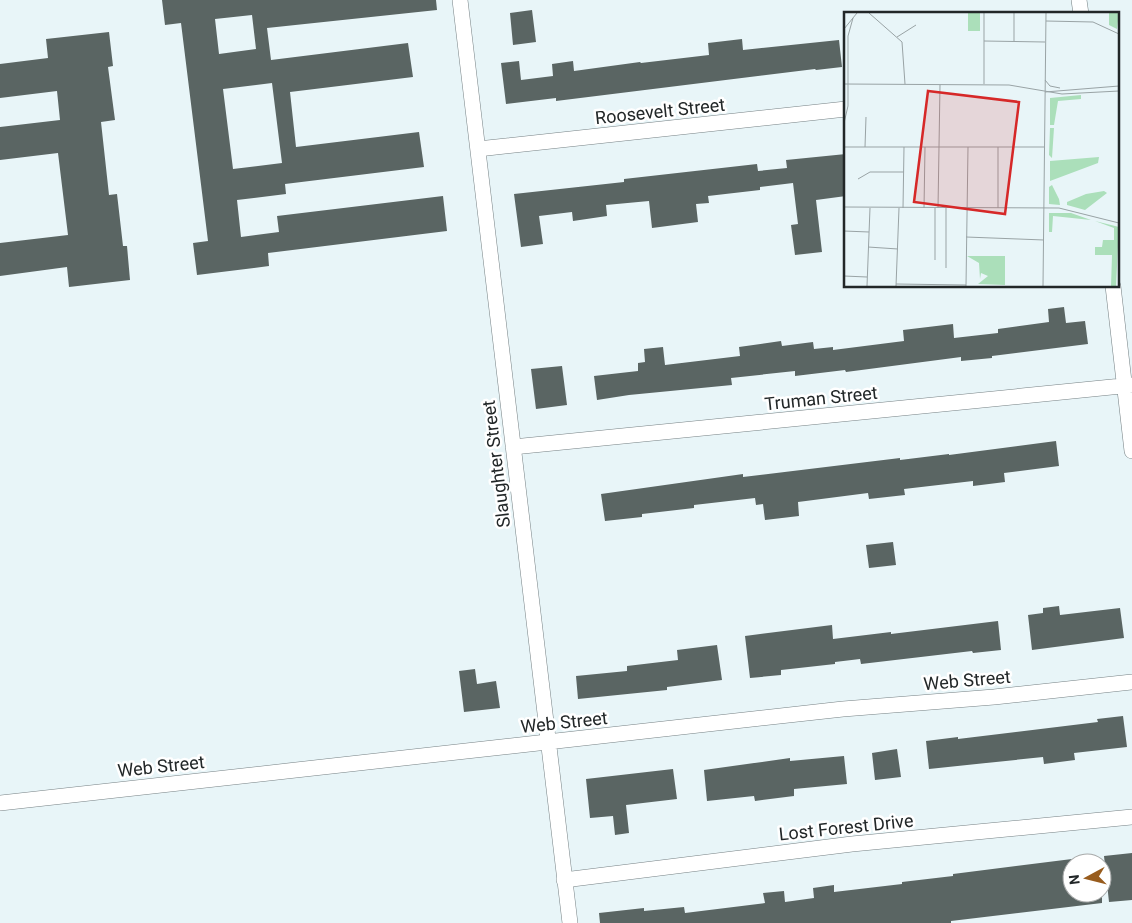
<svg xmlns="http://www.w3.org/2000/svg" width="1132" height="923" font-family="Roboto,sans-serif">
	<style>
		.building { fill: #5a6563; fill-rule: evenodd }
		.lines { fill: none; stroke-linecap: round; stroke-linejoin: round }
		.street-casing { stroke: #768184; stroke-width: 16 }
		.street { stroke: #fff; stroke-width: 15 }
		.labels { text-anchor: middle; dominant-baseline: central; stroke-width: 5; stroke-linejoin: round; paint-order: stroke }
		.street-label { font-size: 18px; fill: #222728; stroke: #fff }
		.inset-road { fill: none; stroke: #99a3a5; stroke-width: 1 }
		.view { fill: #d62828; fill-opacity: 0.15; stroke: #d62828; stroke-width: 2.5 }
		.inset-edge { fill: none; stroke: #222728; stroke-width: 2.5 }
	</style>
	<rect width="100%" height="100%" fill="#e8f5f8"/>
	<!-- building -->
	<path class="building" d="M 162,0 L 436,0 L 437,10 L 267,28 L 271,60 L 408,43 L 413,77 L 290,92 L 296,147 L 419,132 L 424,167 L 285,184 L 286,194 L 237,200 L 241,237 L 279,232 L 277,216 L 443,196 L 447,231 L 268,253 L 269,266 L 197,275 L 193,243 L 208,241 L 181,23 L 165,25 ZM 252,15 L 256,49 L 219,54 L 215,19 ZM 272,83 L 282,163 L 233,169 L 223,89 Z
		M 532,10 L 536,42 L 513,45 L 510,13 Z
		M 109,32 L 113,66 L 108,67 L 115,120 L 101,122 L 109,195 L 117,194 L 123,246 L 127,246 L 130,280 L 69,287 L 67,267 L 0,276 L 0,243 L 68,235 L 58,153 L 0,160 L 0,127 L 60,120 L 57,91 L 0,98 L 0,64 L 48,58 L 46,39 Z
		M 742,39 L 743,50 L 839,40 L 842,67 L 816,70 L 815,69 L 556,101 L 556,98 L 506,104 L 501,63 L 519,61 L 521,80 L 553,76 L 552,64 L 573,61 L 574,71 L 640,62 L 641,63 L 709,55 L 708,43 Z
		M 846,154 L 846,196 L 816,200 L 822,252 L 795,255 L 791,225 L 798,224 L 793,183 L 760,187 L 760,190 L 708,196 L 709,203 L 696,204 L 698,222 L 652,228 L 649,201 L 606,205 L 607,216 L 573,221 L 572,212 L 539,216 L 543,244 L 521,247 L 514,194 L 624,182 L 624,179 L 757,164 L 758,171 L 787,168 L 786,160 Z
		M 1064,307 L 1066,323 L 1085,321 L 1088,344 L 992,356 L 992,358 L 961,361 L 961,357 L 846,372 L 845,370 L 795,376 L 795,371 L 731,378 L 732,385 L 629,395 L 597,400 L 594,376 L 638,371 L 638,363 L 645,362 L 644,349 L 663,347 L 665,365 L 740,356 L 739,347 L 781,341 L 782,346 L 813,342 L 814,349 L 833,347 L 833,350 L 904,341 L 903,330 L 953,324 L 954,338 L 998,333 L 998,329 L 1049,322 L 1048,309 Z
		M 562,366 L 567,405 L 536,409 L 531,369 Z
		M 1056,441 L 1059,466 L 1004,473 L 1005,482 L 973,486 L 973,481 L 904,489 L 905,495 L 869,499 L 868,493 L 798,502 L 799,516 L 765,520 L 763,504 L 756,505 L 755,498 L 694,505 L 694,508 L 642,514 L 642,517 L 605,521 L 601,494 L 743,474 L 743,477 L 900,458 L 900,460 L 949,454 L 949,455 Z
		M 893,542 L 896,565 L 869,568 L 866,545 Z
		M 1059,606 L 1060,615 L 1120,608 L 1124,638 L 1032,650 L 1028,615 L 1043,613 L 1043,608 Z
		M 998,621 L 1001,650 L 973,653 L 972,651 L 861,664 L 860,659 L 835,662 L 835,664 L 781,670 L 781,675 L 750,678 L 745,636 L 832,625 L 833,639 L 891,632 L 891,634 Z
		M 717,645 L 722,680 L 667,687 L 667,690 L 578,699 L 576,676 L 627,671 L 627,666 L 678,660 L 677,650 Z
		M 475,669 L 477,684 L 496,681 L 500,708 L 464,712 L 459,671 Z
		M 1123,716 L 1127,747 L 1074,753 L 1075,760 L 1044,764 L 1043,757 L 929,769 L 926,741 L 958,737 L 958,739 L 1098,722 L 1097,719 Z
		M 897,749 L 901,777 L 875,780 L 872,753 Z
		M 844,756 L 847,784 L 794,789 L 794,796 L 755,801 L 754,796 L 707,801 L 704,770 L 790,758 L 790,761 Z
		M 673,769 L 677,799 L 626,805 L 629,833 L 615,835 L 613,816 L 590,818 L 586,779 Z
		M 1132,853 L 1132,900 L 1109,902 L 1104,856 Z
		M 1072,859 L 1072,893 L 1102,893 L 1102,903 L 951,921 L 951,923 L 600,923 L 599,913 L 644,908 L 644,911 L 684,907 L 685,913 L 765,903 L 763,893 L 784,891 L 785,902 L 814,898 L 813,888 L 834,885 L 834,892 L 902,884 L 902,882 L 953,876 L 953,874 Z"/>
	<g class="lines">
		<defs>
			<path id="street" d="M 460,0 L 570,923
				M 1079,0 L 1081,14
				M 478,149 L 846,109
				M 1113,286 L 1132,451
				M 513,447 L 1132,385
				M 0,803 L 843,709 L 994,697 L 1132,682
				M 564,880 L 852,844 L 1132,817"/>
		</defs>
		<!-- street casing -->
		<use href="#street" class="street-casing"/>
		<!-- street -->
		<use href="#street" class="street"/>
	</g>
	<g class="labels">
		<!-- street labels -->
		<g class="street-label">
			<text transform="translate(660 111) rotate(-6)">Roosevelt Street</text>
			<text transform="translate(821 398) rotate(-6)">Truman Street</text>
			<text transform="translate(496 464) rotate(-97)">Slaughter Street</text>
			<text transform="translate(967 680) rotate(-5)">Web Street</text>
			<text transform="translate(564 722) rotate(-6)">Web Street</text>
			<text transform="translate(161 766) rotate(-6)">Web Street</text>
			<text transform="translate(846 827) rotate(-6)">Lost Forest Drive</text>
		</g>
	</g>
	<!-- overview -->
	<g transform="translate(844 12)">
		<rect width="275" height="275" fill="#e8f5f8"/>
		<path d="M 124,1 L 136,1 L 136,19 L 124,19 ZM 265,1 L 275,1 L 273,17 L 265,13 ZM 237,83 L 237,87 L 214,89 L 210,113 L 206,113 L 206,86 ZM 206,116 L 210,116 L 208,146 L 205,143 ZM 255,145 L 254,151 L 206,169 L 206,149 ZM 208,173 L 215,187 L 216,193 L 205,192 L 205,175 ZM 260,179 L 263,181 L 241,198 L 223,193 L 223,190 L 242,182 ZM 205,201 L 227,201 L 247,208 L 209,204 L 208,220 L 205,220 ZM 251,209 L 275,215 L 272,274 L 267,274 L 268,243 L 251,243 L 251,235 L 258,235 L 259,228 L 270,228 L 270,216 ZM 123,244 L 161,244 L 161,273 L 134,272 L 144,264 L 137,261 L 136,267 L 135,251 Z" fill="#abdfba"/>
		<path class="inset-road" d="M 25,1 L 58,30 L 61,72M 202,9 L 249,10 L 275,22M 0,17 L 13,1M 53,25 L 72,13M 140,29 L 201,30M 170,29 L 170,1M 201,68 L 206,74 L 216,76M 0,72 L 165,73 L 218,82 L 275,79M 140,72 L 140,1M 201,80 L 275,74M 0,111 L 4,94 L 4,24 L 9,6M 0,135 L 200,135M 21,135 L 22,105M 14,167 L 26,160 L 60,160M 0,195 L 215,196 L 275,211M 59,196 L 60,135M 80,196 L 81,135M 94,196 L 96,73M 154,196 L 154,135M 0,219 L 25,220M 122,225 L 200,228M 24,235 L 54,237M 91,248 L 91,196M 102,256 L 102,196M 0,264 L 23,265M 52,272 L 122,273M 23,274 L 26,196M 52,274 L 55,196M 122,274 L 124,135M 199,274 L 202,1"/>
		<path class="view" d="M 84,79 L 175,90 L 161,202 L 70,190 Z"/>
		<rect width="275" height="275" class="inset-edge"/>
	</g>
	<!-- north arrow -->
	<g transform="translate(1087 878) rotate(263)"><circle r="24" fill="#ffffff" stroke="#a7a9a9"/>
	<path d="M0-4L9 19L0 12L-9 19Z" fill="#985c1d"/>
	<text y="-8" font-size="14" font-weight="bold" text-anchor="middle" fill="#222728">N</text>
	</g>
</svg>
